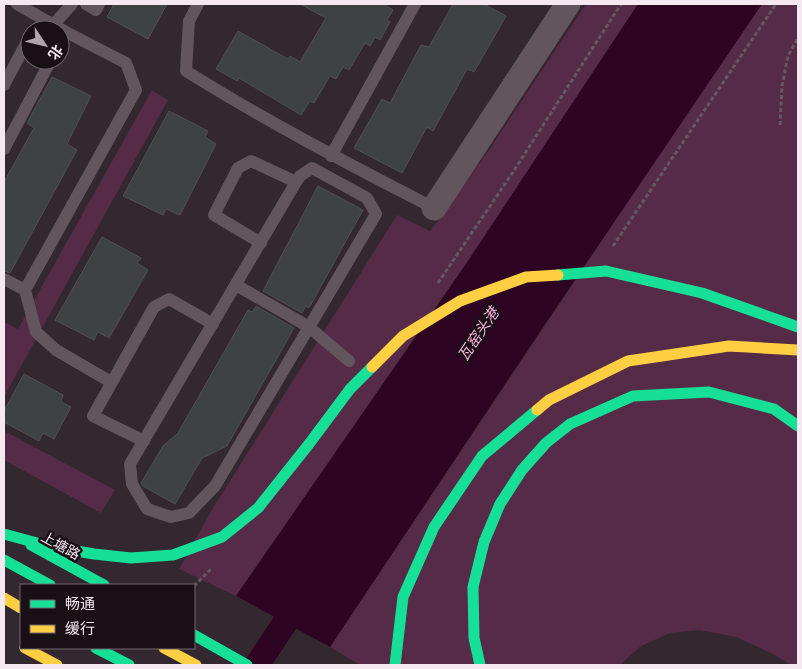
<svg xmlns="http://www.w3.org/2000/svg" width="802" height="669" font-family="Manrope,'Noto Sans SC',sans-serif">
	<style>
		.green { fill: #562b47 }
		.water { fill: #2d0421 }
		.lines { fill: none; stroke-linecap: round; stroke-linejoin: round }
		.canal { stroke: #2d0421; stroke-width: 25 }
		.building { fill: #3e4243; stroke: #504f51 }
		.path { stroke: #655961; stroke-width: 3; stroke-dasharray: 4 2.5; stroke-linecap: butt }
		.lane { stroke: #63555e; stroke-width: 12 }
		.street { stroke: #63555e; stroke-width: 25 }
		.fast { stroke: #16e098; stroke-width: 11 }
		.slow { stroke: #ffcf43; stroke-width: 11 }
		.labels { text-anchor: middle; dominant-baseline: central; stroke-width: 5; stroke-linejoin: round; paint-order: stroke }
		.street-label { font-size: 14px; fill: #f5e8f0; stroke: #191016 }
		.water-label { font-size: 15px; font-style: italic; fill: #f9b3df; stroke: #191016 }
	</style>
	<rect width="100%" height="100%" fill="#33282f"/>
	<!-- green -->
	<path class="green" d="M 586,4 L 638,4 L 468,261 L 236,596 L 179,569 L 213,508 L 397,215 L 430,231 L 491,147 Z
		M 760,4 L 798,4 L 798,665 L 791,665 L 773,654 L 736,637 L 699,630 L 670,633 L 641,646 L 620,665 L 360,665 L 330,647 Z
		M 152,90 L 168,100 L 4,397 L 4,322 L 18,329 Z
		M 4,431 L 115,490 L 101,513 L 4,460 Z"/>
	<!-- water -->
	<path class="water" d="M 638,4 L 762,4 L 541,330 L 330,647 L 236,596 L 468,261 Z"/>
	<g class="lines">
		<!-- canal -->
		<path class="canal" d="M 257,665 L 304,594"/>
	</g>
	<!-- building -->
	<path class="building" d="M 114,4 L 167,4 L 148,39 L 107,17 Z
		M 300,4 L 383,4 L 393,10 L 387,20 L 390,22 L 380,40 L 375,37 L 370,46 L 365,43 L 349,70 L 343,67 L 336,79 L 330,76 L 314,103 L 310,101 L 301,115 L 239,78 L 237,81 L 216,69 L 238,31 L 288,59 L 290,56 L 300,62 L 326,18 Z
		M 453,4 L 484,4 L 506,16 L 474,72 L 467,69 L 433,131 L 427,127 L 402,173 L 354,148 L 382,99 L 390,103 L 421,45 L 429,47 Z
		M 52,77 L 91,96 L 67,144 L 77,150 L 10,273 L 4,271 L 4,182 L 34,128 L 27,123 Z
		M 169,111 L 208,131 L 205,137 L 216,144 L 180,215 L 166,209 L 163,215 L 123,196 Z
		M 318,186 L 363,210 L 309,308 L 306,306 L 302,313 L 263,291 Z
		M 102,237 L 141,258 L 137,263 L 148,270 L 109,338 L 98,332 L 94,340 L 55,320 Z
		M 256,306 L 294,328 L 227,446 L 202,458 L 175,504 L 143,486 L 141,483 L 163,446 L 178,433 L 248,310 L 252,312 Z
		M 24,374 L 63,395 L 61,402 L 71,407 L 54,439 L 43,433 L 39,441 L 4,422 L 4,411 Z"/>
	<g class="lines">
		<!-- path -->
		<path class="path" d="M 780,125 L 782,86 L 788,56 L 798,38
			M 613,246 L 776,4
			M 438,283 L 513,172 L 621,4
			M 194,586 L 211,569"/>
		<!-- lane -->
		<path class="lane" d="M 86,4 L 96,10 L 99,4
			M 198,4 L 189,21 L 186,71 C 266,121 350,165 434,208
			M 54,24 L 72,4
			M 60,43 L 66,32
			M 4,85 L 30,36
			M 4,149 L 51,60
			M 331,156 L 415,4
			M 312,168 L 367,198 L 376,214 L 215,486 L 189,513 L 171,517 L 147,509 L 132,484 L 130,464 L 296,182 L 300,176 Z
			M 261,243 L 214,215 L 238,168 L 251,161 L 296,182
			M 4,279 L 25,290 L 136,90 L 126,63 L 66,32 L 17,4
			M 236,285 L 309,327 L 349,361
			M 25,290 L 36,332 L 56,350 L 111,382
			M 144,441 L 93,416 L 154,307 L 169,299 L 213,324"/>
		<!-- street -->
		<path class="street" d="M 434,208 L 568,4"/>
		<!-- fast -->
		<path class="fast" d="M 558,275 L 606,271 L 702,293 L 798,327
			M 4,534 L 48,546 L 94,554 L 131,558 L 173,555 L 222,537 L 258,508 L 309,444 L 350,389 L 372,367
			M 31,545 L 104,585
			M 4,560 L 50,585
			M 194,635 L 247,665
			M 96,648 L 129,665
			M 395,665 L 403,597 L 434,527 L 482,456 L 537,410
			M 480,665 L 474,638 L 473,587 L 484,542 L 500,504 L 522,470 L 546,443 L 570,424 L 633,396 L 709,392 L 774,409 L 798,426"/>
		<!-- slow -->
		<path class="slow" d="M 372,367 L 403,336 L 460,301 L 526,277 L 558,275
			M 537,410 L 549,400 L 628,361 L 729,346 L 798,350
			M 4,598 L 21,608
			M 25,648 L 57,665
			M 164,648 L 196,665"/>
	</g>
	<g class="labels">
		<!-- street labels -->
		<g class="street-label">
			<text transform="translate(61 545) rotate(29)">上塘路</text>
		</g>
		<!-- water labels -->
		<g class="water-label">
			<text transform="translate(478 334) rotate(-56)">瓦窑头港</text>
		</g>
	</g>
	<!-- border -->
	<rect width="802" height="669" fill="none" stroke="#f5e8f0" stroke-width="10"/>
	<!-- legend -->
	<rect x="20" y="584" width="175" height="65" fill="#191016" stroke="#71666d"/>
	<rect x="30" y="600" width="25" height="8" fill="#16e098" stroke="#71666d"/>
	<text x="65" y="609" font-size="15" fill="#f5e8f0">畅通</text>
	<rect x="30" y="625" width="25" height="8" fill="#ffcf43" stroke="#71666d"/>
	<text x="65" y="634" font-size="15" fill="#f5e8f0">缓行</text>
	<!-- north arrow -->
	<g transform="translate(45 45) rotate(125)"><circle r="24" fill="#191016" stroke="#71666d"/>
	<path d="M0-4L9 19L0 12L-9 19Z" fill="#b1a5ac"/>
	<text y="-8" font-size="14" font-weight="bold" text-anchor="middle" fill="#f5e8f0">北</text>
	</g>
</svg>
